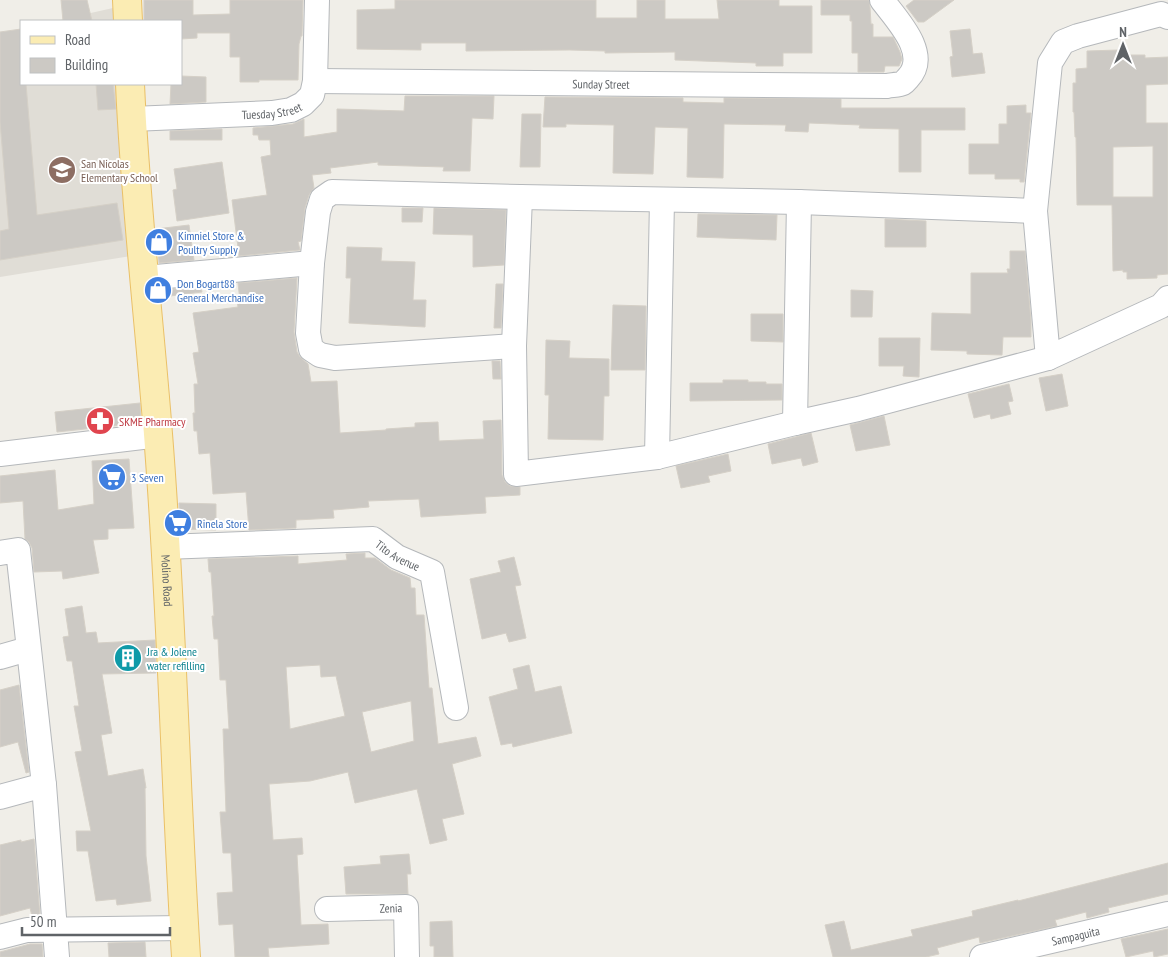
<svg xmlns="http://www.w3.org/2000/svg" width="1168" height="957" font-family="'PT Sans Narrow',sans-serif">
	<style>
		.education { fill: #e0ddd6 }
		.building { fill: #ccc9c4; stroke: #d5d0c7; fill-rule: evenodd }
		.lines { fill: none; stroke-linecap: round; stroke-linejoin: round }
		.minor-casing { stroke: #b5b8bb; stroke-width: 26 }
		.major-casing { stroke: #eac067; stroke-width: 30 }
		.minor { stroke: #fff; stroke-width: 24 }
		.major { stroke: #fbecb3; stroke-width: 28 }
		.labels { text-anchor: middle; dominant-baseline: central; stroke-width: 4; stroke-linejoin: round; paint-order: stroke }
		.street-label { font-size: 12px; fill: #5f6367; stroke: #fff }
		.education-label { font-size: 12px; fill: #785e54; stroke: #fff; text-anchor: start }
		.shop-label { font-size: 12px; fill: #366cbe; stroke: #fff; text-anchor: start }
		.health-label { font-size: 12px; fill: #be3a42; stroke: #fff; text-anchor: start }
		.culture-label { font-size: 12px; fill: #0d838f; stroke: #fff; text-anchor: start }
	</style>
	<rect width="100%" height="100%" fill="#f0eee8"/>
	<!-- education -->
	<path class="education" d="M 113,8 L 114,21 L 55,21 Z
		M 21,29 L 21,84 L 119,84 L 131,256 L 0,277 L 0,34 Z"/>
	<!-- building -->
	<path class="building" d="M 61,0 L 87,0 L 92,21 L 63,21 Z
		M 144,0 L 193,0 L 193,15 L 230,14 L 230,0 L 303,0 L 302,36 L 301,36 L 299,44 L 298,80 L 259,80 L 259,82 L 240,82 L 240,57 L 230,57 L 230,33 L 197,33 L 197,38 L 181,39 L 181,21 L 144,21 Z
		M 395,0 L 596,0 L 596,18 L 637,18 L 637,0 L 665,0 L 665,19 L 719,19 L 717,0 L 779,0 L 779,6 L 812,6 L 812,53 L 783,53 L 783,66 L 756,66 L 756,63 L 675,60 L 675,52 L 605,53 L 605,51 L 570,50 L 466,51 L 466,43 L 421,43 L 421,50 L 357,49 L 357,10 L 395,9 Z
		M 821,0 L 869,0 L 870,7 L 871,24 L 873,24 L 873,37 L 893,37 L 900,52 L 902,59 L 899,66 L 885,66 L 884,72 L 858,72 L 858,53 L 852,53 L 852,21 L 850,21 L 850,15 L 821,15 Z
		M 914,0 L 954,0 L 924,22 L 918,22 L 906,6 Z
		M 21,29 L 21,84 L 26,84 L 37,215 L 117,203 L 123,240 L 0,260 L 0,231 L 9,229 L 0,122 L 0,32 Z
		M 970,29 L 973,54 L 982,53 L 985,73 L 952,77 L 950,57 L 953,56 L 950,31 Z
		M 1118,50 L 1118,55 L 1145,55 L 1145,58 L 1168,57 L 1168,84 L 1146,85 L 1146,123 L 1168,123 L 1168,274 L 1157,275 L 1157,278 L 1127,279 L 1127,272 L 1123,272 L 1123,270 L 1113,271 L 1112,205 L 1077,205 L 1076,137 L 1075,137 L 1074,112 L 1073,112 L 1073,83 L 1076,83 L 1076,69 L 1087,68 L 1087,51 ZM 1153,146 L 1153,197 L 1113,197 L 1113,147 Z
		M 181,76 L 206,77 L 206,102 L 170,104 L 171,84 L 181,84 Z
		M 96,84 L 113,84 L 116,109 L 98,110 Z
		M 405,96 L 494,96 L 493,119 L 472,118 L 470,171 L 443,171 L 444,167 L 378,165 L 378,162 L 330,168 L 331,173 L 312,175 L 314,188 L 309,195 L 305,208 L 301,241 L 298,242 L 300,250 L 239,256 L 232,200 L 267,195 L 261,157 L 271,155 L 270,140 L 259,140 L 258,135 L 253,135 L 253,128 L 293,124 L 304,119 L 304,137 L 337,132 L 337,109 L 404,111 Z
		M 545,97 L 683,98 L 683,102 L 724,103 L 724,98 L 841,99 L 841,108 L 965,108 L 965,130 L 921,130 L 921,172 L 899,172 L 899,129 L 859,128 L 860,125 L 809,123 L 808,132 L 785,131 L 786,125 L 724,124 L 723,178 L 687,177 L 688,128 L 655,127 L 653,174 L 613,173 L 614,125 L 566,124 L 566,127 L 543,127 Z
		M 1026,105 L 1026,113 L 1031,113 L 1024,182 L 1020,182 L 1020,179 L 995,179 L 995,174 L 969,174 L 969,144 L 999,144 L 999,124 L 1007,124 L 1007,106 Z
		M 522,114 L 541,114 L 540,167 L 520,167 Z
		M 222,129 L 222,140 L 170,140 L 170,131 Z
		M 222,162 L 229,213 L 177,221 L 173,190 L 177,189 L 174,169 Z
		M 402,208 L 423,208 L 422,222 L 402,222 Z
		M 434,208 L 506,210 L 504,265 L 473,267 L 473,235 L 433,234 Z
		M 698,214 L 777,215 L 776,240 L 697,237 Z
		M 885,219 L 926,221 L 926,247 L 885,247 Z
		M 189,225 L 194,260 L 159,263 L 156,229 Z
		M 347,247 L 382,248 L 381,261 L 415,262 L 413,300 L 426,300 L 425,327 L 349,323 L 351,278 L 346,278 Z
		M 1010,251 L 1025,251 L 1031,321 L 1031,337 L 1003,337 L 1002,355 L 967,354 L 967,351 L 931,350 L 932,313 L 971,314 L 971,273 L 1008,273 L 1007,269 L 1010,269 Z
		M 297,278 L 294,332 L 297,352 L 300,357 L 308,364 L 311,382 L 337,381 L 340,433 L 386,430 L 386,429 L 415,427 L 415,423 L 438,422 L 439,441 L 484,439 L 483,421 L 501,420 L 502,475 L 505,482 L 510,486 L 520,487 L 520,495 L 485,497 L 486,513 L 421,517 L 419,499 L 368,501 L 369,507 L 333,510 L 334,518 L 296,520 L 296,528 L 249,530 L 246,492 L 213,494 L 210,453 L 199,454 L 197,431 L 194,431 L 193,413 L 195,413 L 194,384 L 198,384 L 193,353 L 199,352 L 193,313 L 238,307 L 237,301 L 240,301 L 238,283 Z
		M 496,284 L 503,284 L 501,328 L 494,328 Z
		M 201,287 L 202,292 L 162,297 L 161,290 Z
		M 851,290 L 873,291 L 872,317 L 851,317 Z
		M 613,305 L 646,306 L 645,370 L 611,370 Z
		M 751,314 L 783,314 L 783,342 L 751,341 Z
		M 879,338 L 920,338 L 919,377 L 903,376 L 904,366 L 879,366 Z
		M 546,340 L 570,341 L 569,358 L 609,359 L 609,396 L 604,396 L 603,440 L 548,439 L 549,395 L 545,395 Z
		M 492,361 L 500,361 L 501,379 L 493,379 Z
		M 1062,374 L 1068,406 L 1046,411 L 1039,378 Z
		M 723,380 L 748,380 L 748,382 L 766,382 L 766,384 L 782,384 L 782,400 L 690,401 L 690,383 L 723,383 Z
		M 1009,384 L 1013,401 L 1008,402 L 1011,414 L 991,419 L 990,414 L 974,418 L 968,394 Z
		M 140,403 L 141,423 L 57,432 L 55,412 Z
		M 884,416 L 890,445 L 856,451 L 850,425 Z
		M 811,433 L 818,462 L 803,466 L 801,458 L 772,464 L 768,444 Z
		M 728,454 L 731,471 L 708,476 L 710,482 L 681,488 L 676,466 Z
		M 129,459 L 134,528 L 108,529 L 108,539 L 93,540 L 99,573 L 63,579 L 62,571 L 34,572 L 32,548 L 29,542 L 25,539 L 23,501 L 0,503 L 0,476 L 55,470 L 58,510 L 94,504 L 92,461 Z
		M 179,503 L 216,504 L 216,530 L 180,529 Z
		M 365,553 L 365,558 L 375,558 L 391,570 L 410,578 L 411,588 L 415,588 L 416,615 L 424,615 L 429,688 L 432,688 L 438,744 L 476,737 L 481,756 L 452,764 L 464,814 L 442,819 L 447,840 L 430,844 L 417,789 L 355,803 L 348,772 L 310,781 L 269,784 L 273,840 L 302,838 L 303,854 L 297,855 L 301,925 L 328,924 L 329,944 L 268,948 L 269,957 L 235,957 L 233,924 L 219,925 L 217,893 L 233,892 L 231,853 L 223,853 L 220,812 L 226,812 L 223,729 L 229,729 L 226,680 L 220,680 L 218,639 L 214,639 L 212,616 L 214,616 L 211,572 L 209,572 L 208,559 L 298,556 L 298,564 L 347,560 L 346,554 ZM 320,665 L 321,677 L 336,676 L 345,716 L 290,729 L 286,667 ZM 411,701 L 414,741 L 371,752 L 362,712 Z
		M 514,557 L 521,585 L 515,586 L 526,638 L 509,642 L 506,633 L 482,639 L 470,579 L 501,572 L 498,561 Z
		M 82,606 L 86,633 L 96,632 L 98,643 L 155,640 L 156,673 L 102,674 L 112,733 L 101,735 L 108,776 L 143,769 L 146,788 L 145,788 L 146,856 L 151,901 L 117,905 L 116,899 L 96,901 L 88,851 L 77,851 L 76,831 L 91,831 L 75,752 L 82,751 L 74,706 L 79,706 L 72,661 L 67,661 L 63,637 L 69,636 L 65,609 Z
		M 529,665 L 535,692 L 561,686 L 572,733 L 513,747 L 512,743 L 501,745 L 489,697 L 518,689 L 513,669 Z
		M 19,685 L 29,772 L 26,773 L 18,742 L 0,747 L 0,690 Z
		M 34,839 L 40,916 L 32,916 L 30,908 L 0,916 L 0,845 L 21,840 L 21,842 Z
		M 409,854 L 411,874 L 407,874 L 408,894 L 346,894 L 344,867 L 381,864 L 380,856 Z
		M 1168,863 L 1168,894 L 1108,908 L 1109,912 L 1087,918 L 1086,912 L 1055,920 L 1057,926 L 980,943 L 979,937 L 937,948 L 939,954 L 926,957 L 833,957 L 825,925 L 844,921 L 851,950 L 913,936 L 911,930 L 973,916 L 972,911 L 1018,900 L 1018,901 Z
		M 452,921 L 453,957 L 434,957 L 434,946 L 430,946 L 430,922 Z
		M 1168,929 L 1168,954 L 1154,957 L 1153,951 L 1126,957 L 1121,939 Z
		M 145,942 L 146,957 L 109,957 L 108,943 Z
		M 30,944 L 42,944 L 43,957 L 0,957 L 0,952 Z"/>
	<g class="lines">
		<defs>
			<g id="minor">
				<path d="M 1168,17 L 1161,14 L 1078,36 L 1063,42 L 1050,63 L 1035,211 L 1048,358 L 1161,306 L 1168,298"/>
				<path id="s1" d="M 315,81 L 887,86 C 892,85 899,85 903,83 C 905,82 907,79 908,78 C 931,54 896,19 882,0"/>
				<path id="s2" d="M 132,119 L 272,113 L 291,110 L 303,104 L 312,95 L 315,81 L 317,0"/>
				<path d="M 520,197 L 514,346 L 516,474 L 657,457 L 795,423 L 858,409 L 1048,358"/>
				<path d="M 145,278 L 312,263"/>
				<path d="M 514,346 L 335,358 L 320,355 L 311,349 L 308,333 L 312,263 L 318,212 L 322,199 L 332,192 L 520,197 L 799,202 L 1035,211"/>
				<path d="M 795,423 L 799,202"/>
				<path d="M 0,454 L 159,435"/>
				<path d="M 657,457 L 662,200"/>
				<path id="s3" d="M 165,547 L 373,539 L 397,557 L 432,572 L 456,708"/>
				<path d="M 0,553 L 18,550 L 44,785 L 57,957"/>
				<path d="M 0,657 L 28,649"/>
				<path d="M 0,797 L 44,785"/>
				<path id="s4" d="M 327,909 L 406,907 L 407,957"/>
				<path d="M 0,937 L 27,930 L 184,928"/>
				<path id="s5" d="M 982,957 L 1168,914"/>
			</g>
			<g id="major">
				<path d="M 127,0 L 128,21"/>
				<path id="s6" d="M 130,84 C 135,201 149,318 158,434 C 172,608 175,783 186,957"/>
			</g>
		</defs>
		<!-- minor casing -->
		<use href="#minor" class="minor-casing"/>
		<!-- major casing -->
		<use href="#major" class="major-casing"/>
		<!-- minor -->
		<use href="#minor" class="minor"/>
		<!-- major -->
		<use href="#major" class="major"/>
	</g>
	<!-- icons -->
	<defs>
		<symbol id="school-disc" viewBox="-11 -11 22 22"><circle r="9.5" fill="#8d6e63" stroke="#fff"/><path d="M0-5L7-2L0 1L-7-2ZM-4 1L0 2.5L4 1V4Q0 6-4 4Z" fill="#fff"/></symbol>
		<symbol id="shop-disc" viewBox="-11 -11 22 22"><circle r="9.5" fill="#3f7fe0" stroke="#fff"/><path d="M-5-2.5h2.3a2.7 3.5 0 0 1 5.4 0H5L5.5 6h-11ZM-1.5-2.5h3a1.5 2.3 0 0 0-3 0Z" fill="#fff"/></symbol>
		<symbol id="pharmacy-disc" viewBox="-11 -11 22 22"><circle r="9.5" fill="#e0444e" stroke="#fff"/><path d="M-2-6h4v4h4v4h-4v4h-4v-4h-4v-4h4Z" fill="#fff"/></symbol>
		<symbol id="supermarket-disc" viewBox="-11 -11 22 22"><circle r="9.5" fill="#3f7fe0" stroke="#fff"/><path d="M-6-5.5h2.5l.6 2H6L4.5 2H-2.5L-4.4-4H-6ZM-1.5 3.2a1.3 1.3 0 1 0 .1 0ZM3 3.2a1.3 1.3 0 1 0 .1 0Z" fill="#fff"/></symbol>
		<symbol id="building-disc" viewBox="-11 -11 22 22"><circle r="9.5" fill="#0f9aa8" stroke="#fff"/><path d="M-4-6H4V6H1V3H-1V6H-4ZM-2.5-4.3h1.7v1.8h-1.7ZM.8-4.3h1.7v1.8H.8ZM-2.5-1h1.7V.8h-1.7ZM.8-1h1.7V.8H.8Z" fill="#fff"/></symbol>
	</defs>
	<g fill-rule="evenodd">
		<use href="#school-disc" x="46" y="154" width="32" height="32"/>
		<use href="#shop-disc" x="143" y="226" width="32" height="32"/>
		<use href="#shop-disc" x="142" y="274" width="32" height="32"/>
		<use href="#pharmacy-disc" x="84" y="405" width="32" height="32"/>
		<use href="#supermarket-disc" x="96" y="461" width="32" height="32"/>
		<use href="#supermarket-disc" x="162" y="507" width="32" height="32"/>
		<use href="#building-disc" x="112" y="642" width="32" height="32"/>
	</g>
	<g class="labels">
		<!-- street labels -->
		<g class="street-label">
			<text stroke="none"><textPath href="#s1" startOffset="286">Sunday Street</textPath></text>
			<text stroke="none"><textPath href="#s2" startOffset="140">Tuesday Street</textPath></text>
			<text stroke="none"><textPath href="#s3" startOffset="238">Tito Avenue</textPath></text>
			<text stroke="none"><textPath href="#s6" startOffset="498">Molino Road</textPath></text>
			<text stroke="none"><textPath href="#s4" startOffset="64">Zenia</textPath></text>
			<text stroke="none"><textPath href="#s5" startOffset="96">Sampaguita</textPath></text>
		</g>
		<!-- education labels -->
		<g class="education-label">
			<text x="81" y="163">San Nicolas<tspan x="81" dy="14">Elementary School</tspan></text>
		</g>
		<!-- shop labels -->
		<g class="shop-label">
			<text x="178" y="235">Kimniel Store &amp;<tspan x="178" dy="14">Poultry Supply</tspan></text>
			<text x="177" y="283">Don Bogart88<tspan x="177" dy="14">General Merchandise</tspan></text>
			<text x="131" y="477">3 Seven</text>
			<text x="197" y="523">Rinela Store</text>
		</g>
		<!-- health labels -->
		<g class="health-label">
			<text x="119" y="421">SKME Pharmacy</text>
		</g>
		<!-- culture labels -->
		<g class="culture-label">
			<text x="147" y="651">Jra &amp; Jolene<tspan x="147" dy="14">water refilling</tspan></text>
		</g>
	</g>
	<!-- legend -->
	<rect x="20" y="20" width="162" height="65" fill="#ffffff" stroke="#bfc1c2"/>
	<rect x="30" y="36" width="25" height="8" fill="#fbecb3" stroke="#bfc1c2"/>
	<text x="65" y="45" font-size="15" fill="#5f6367">Road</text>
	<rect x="30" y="58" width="25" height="15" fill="#ccc9c4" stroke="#bfc1c2"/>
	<text x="65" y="70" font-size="15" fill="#5f6367">Building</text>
	<!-- north arrow -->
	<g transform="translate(1123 45)" stroke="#ffffff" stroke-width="4" paint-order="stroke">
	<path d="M0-4L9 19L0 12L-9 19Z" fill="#5f6367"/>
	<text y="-8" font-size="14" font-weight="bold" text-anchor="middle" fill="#5f6367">N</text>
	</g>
	<!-- scale -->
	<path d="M22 927v8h148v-8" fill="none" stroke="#5f6367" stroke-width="2.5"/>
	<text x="30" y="927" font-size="15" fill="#5f6367" stroke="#ffffff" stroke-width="4" paint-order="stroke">50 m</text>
</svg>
